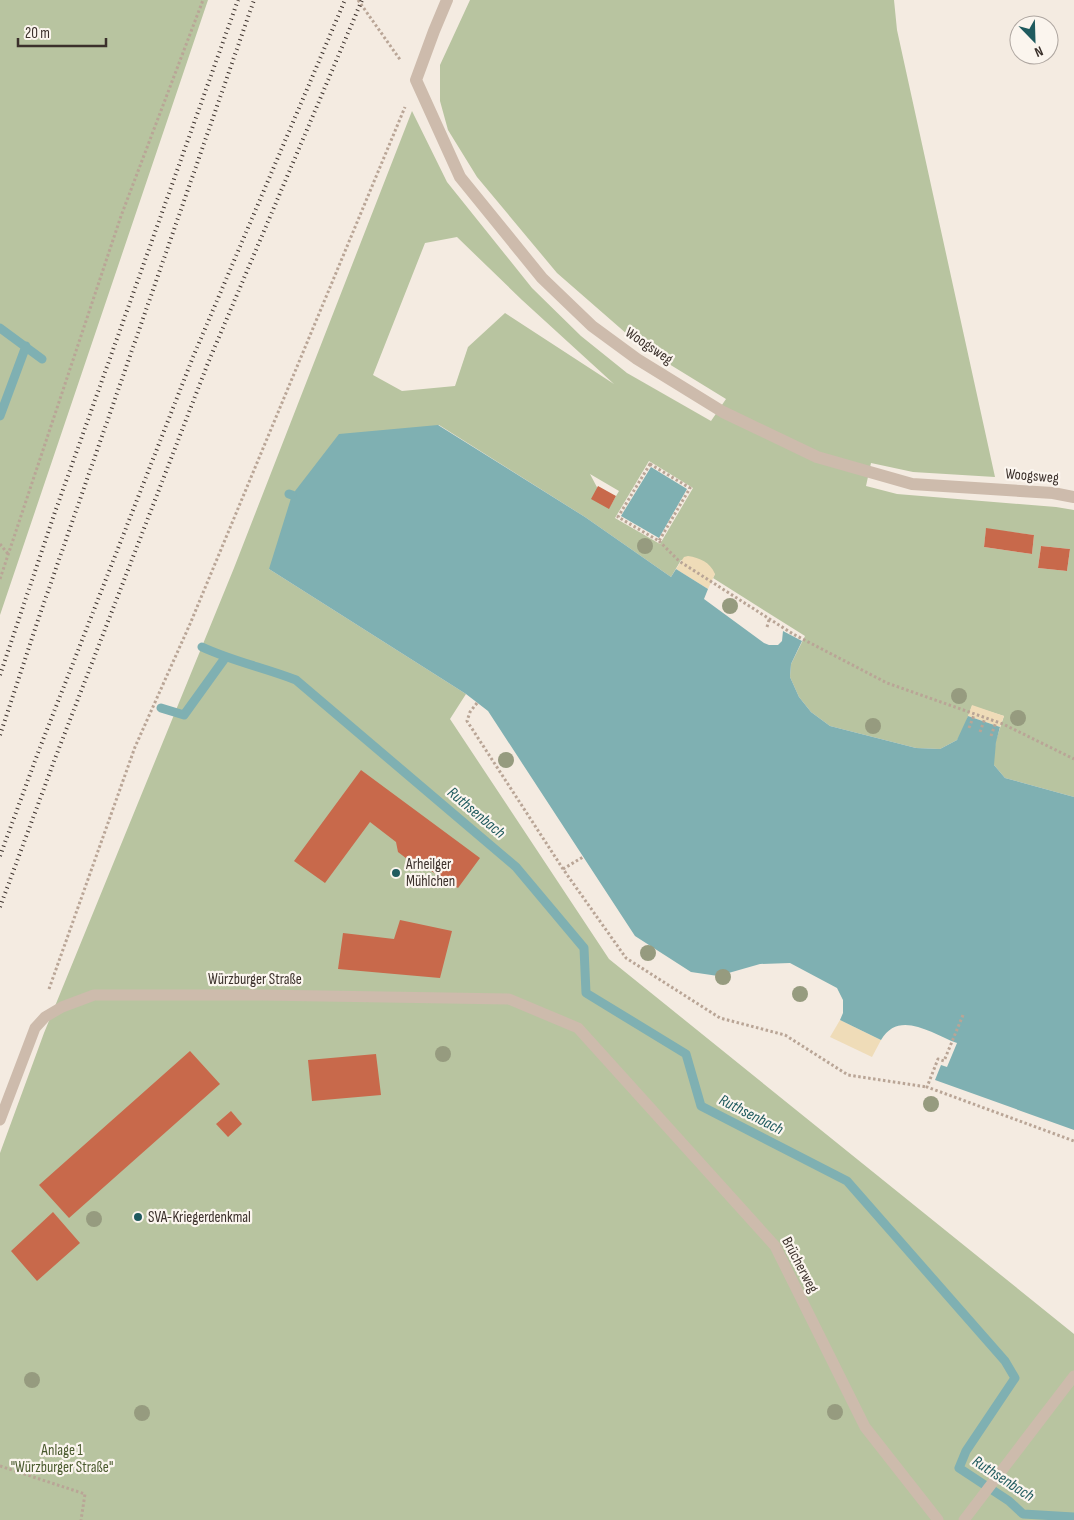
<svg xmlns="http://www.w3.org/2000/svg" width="1074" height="1520" font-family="'Sofia Sans Condensed',sans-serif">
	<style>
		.green { fill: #b8c4a0; fill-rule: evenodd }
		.sand { fill: #efdcb8 }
		.water { fill: #7fb0b2 }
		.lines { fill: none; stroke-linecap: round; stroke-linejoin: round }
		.stream { stroke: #7fb0b2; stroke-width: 9 }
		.building { fill: #c8694b }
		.path { stroke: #b9a596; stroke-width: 3; stroke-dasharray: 2.5 2.5; stroke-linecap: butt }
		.lane { stroke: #cdbbac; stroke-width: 11 }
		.street { stroke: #cdbbac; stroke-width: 12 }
		.rail { stroke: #3b302b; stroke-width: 4; stroke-dasharray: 1 4; stroke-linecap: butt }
		.tree { fill: #969b7f }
		.poi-dot { fill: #1f5a5e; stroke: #fbf5ee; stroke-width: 2 }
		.labels { text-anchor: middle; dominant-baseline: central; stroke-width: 4.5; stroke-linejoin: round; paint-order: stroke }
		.street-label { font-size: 15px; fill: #3b302b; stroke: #fbf5ee }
		.poi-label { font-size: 15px; fill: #3b302b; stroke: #fbf5ee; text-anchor: start }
		.park-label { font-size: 15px; fill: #4a5a2e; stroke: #fbf5ee }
		.water-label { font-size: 16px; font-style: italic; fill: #1f5a5e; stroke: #fbf5ee }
	</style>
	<rect width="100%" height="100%" fill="#f4ebe1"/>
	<!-- green -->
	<path class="green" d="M 0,0 L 208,0 L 0,615 Z
		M 470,0 L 894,0 L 897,30 L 995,477 L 913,472 L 871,463 L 866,486 L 897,494 L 1056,507 L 1074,510 L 1074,797 L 1005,778 L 994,765 L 994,753 L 996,740 L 1004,716 L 972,706 L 961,735 L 957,740 L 940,749 L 916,748 L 830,726 L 811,712 L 799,697 L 790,677 L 791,664 L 805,636 L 713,578 L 715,574 L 681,560 L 671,577 L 585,517 L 439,425 L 269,569 L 466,694 L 450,719 L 609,959 L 1074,1334 L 1074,1520 L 0,1520 L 0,1153 L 44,1033 L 234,568 L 412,111 L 447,182 L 532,288 L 581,336 L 627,373 L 711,421 L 726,399 L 643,348 L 557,273 L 477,177 L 448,130 L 440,101 L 440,65 ZM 457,237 L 522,300 L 614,384 L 505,313 L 468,347 L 455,386 L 402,391 L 373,375 L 425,243 ZM 649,461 L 693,488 L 660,544 L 615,518 ZM 590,474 L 619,491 L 609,508 L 608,508 ZM 986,529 L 1034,535 L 1032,554 L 984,547 ZM 1041,546 L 1070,549 L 1067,571 L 1038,568 Z"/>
	<!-- sand -->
	<path class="sand" d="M 688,556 C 700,558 710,562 715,574 L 708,589 L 676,569 L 684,557 Z
		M 972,705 L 1004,716 L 1000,727 L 968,716 Z
		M 840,1020 L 881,1040 L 872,1057 L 830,1037 Z"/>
	<!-- water -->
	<path class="water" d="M 438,425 L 585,517 L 671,577 L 676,569 L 708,589 L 704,599 L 764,643 L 769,645 L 778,645 L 782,641 L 783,631 L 802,641 L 791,664 L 790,677 L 799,697 L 811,712 L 830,726 L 916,748 L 940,749 L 957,740 L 968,716 L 1000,727 L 996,742 L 994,765 L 1005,778 L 1074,797 L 1074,1130 L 935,1080 L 941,1065 L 947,1067 L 957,1043 C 932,1034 899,1009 881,1040 L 840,1020 L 843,1013 L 843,1000 L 837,988 L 790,963 L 760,964 L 718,976 L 691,972 L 635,936 L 488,711 L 466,694 L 269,569 L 292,495 L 339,434 Z
		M 651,467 L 687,489 L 659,538 L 621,516 Z"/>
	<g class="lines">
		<!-- stream -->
		<path class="stream" d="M 0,328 L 42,359
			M 0,416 L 26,346
			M 289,494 L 292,495
			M 202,647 C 232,661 265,668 296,680 L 516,867 L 584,948 L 586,993 L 686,1054 L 701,1106 L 847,1181 L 1005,1361 L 1015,1378 L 966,1451 L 959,1468 L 1009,1501 L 1023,1514 L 1074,1517
			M 161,708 L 184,715 L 225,658"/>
	</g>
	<!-- building -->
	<path class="building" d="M 598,486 L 616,496 L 609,509 L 591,499 Z
		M 986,528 L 1034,535 L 1032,554 L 984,547 Z
		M 1041,546 L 1070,549 L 1067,571 L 1038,568 Z
		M 361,770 L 480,858 L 458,888 L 417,862 L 411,862 L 398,852 L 396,842 L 370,822 L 325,883 L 294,861 Z
		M 400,920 L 452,931 L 440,978 L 338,969 L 343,933 L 394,939 Z
		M 190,1051 L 220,1084 L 69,1218 L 39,1185 Z
		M 376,1054 L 381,1095 L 312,1101 L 308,1060 Z
		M 231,1111 L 242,1124 L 228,1137 L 216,1124 Z
		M 53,1212 L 80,1243 L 37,1281 L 11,1251 Z"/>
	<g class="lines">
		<!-- path -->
		<path class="path" d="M 358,0 L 401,61
			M 650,464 L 690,488 L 659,541 L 618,517 Z
			M 659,541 L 679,561 L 793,634 L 887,683 L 1003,724 L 1074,759
			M 0,544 L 8,554
			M 0,579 L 121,216 L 203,0
			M 767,627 L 769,620
			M 477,703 L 470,712 L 467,721 L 563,869 L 626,958 L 720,1018 L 785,1035 L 848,1075 L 927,1087
			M 969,728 L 974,715
			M 980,732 L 985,718
			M 991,736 L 996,722
			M 563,869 L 583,857
			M 49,989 L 135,747 L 190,624 L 405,107
			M 963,1015 L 944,1061 L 938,1059 L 927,1087 L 1074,1141
			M 0,1466 L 85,1494 L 81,1520"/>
		<!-- lane -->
		<path class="lane" d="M 0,1120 L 35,1028 L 45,1017 L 62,1007 L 94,995 L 261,995 L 509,999 L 578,1028 L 775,1246 L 865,1427 L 938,1520
			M 964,1520 L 1074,1376"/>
		<!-- street -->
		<path class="street" d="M 447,0 L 434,31 L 416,80 L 460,177 L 542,278 L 592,326 L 637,359 L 723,412 L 817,457 L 912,484 L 1053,493 L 1074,497"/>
		<!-- rail -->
		<path class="rail" d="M 0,675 L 55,512 L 238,0
			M 0,735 L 38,620 L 254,0
			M 0,856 L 39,750 L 193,357 L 345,0
			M 0,907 L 56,756 L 208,363 L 362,0"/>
	</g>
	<!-- trees -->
	<g class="tree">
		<circle cx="645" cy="546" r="8"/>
		<circle cx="730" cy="606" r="8"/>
		<circle cx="959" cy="696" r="8"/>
		<circle cx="1018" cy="718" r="8"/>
		<circle cx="873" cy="726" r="8"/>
		<circle cx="506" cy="760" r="8"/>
		<circle cx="648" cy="953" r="8"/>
		<circle cx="723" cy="977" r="8"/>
		<circle cx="800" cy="994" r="8"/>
		<circle cx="443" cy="1054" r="8"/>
		<circle cx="931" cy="1104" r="8"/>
		<circle cx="94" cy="1219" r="8"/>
		<circle cx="32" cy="1380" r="8"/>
		<circle cx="835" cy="1412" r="8"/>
		<circle cx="142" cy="1413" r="8"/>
	</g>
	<!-- markers -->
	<g class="poi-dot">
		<circle cx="396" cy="873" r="5"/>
		<circle cx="138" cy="1217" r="5"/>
	</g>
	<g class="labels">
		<!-- street labels -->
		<g class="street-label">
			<text transform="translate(649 346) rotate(34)">Woogsweg</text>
			<text transform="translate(1032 476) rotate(5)">Woogsweg</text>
			<text x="255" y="979">Würzburger Straße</text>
			<text transform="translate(800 1265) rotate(62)">Brücherweg</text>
		</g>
		<!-- poi labels -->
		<g class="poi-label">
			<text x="406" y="864">Arheilger<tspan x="406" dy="17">Mühlchen</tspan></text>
			<text x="148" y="1217">SVA-Kriegerdenkmal</text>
		</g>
		<!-- park labels -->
		<g class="park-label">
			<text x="62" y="1450">Anlage 1<tspan x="62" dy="17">"Würzburger Straße"</tspan></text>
		</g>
		<!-- water labels -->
		<g class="water-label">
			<text transform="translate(476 813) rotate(40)">Ruthsenbach</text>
			<text transform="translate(751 1115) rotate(27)">Ruthsenbach</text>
			<text transform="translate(1003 1479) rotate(33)">Ruthsenbach</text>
		</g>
	</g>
	<!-- north arrow -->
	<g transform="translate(1034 40) rotate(157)"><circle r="24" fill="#fbf5ee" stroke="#aea6a0"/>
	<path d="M0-4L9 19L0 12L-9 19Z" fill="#1f5a5e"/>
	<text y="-8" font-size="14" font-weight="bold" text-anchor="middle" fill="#3b302b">N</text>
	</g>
	<!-- scale -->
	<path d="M18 38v8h88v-8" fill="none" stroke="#3b302b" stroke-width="2.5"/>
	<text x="25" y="38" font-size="15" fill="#3b302b" stroke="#fbf5ee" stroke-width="4" paint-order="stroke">20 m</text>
</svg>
